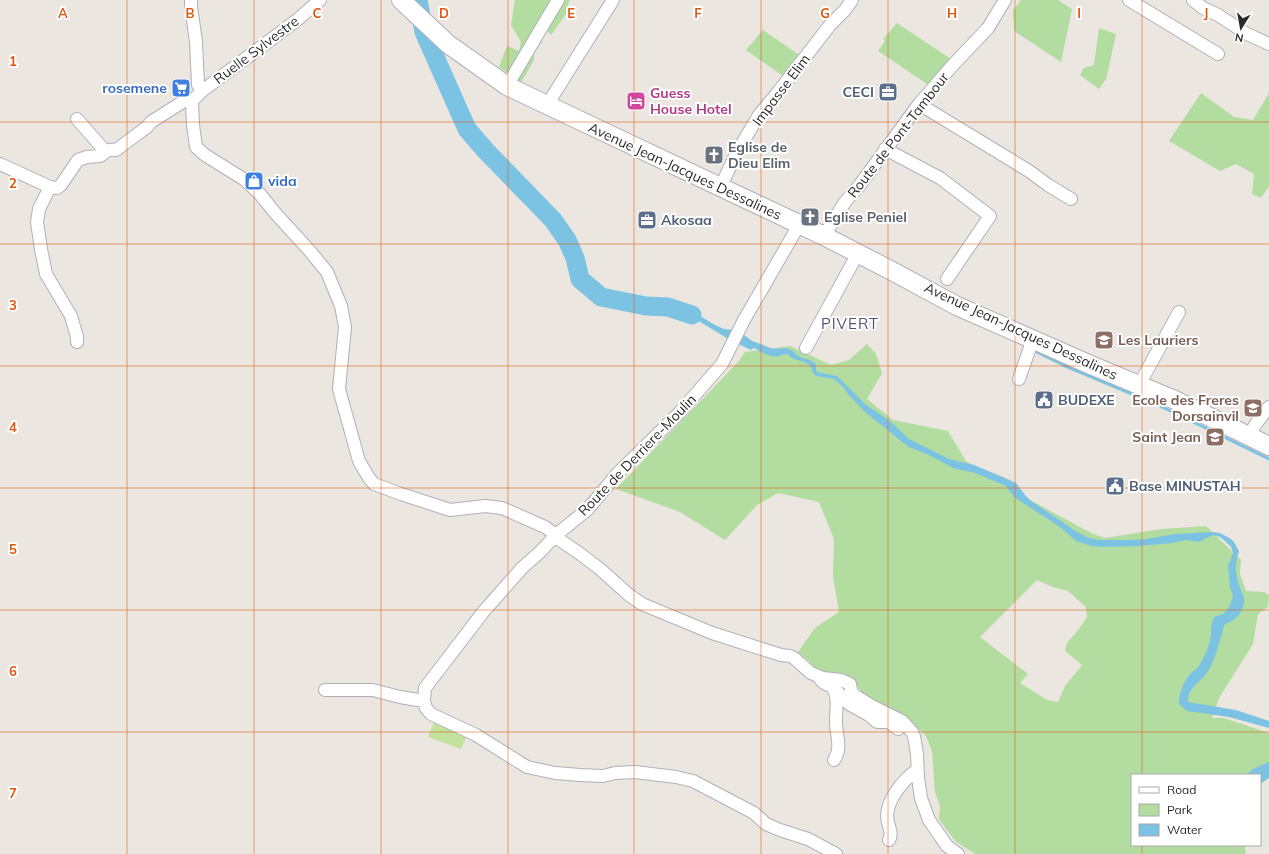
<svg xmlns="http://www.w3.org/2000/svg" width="1269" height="854" font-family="Mulish,sans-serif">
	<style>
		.green { fill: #b3dca1; fill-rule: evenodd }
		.pitch { fill: #c2e39e }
		.water { fill: #7cc3e3 }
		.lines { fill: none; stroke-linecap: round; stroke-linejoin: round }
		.stream { stroke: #7cc3e3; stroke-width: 3 }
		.river { stroke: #7cc3e3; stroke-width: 19 }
		.street-casing { stroke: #afb0ba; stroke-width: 14 }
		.secondary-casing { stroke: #afb0ba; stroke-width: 20 }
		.street { stroke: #fff; stroke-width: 12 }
		.secondary { stroke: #fff; stroke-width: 18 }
		.grid { fill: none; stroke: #df570e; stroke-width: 1; stroke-opacity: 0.55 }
		.labels { text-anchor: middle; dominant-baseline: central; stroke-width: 4; stroke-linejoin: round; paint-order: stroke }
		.street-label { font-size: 14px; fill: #2b2b2b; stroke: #fff }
		.shop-label { font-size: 14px; font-weight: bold; fill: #366cbe; stroke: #fff; text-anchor: end }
		.service-label { font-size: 14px; font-weight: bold; fill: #4e5e75; stroke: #fff; text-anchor: start }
		.hotel-label { font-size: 14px; font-weight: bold; fill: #b23c85; stroke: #fff; text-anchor: start }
		.worship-label { font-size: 14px; font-weight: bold; fill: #5b616d; stroke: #fff; text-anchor: start }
		.education-label { font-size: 14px; font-weight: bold; fill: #785e54; stroke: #fff; text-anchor: end }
		.neighbourhood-label { font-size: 15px; letter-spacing: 1px; fill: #505577; stroke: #fff }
		.grid-label { font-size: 13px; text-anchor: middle; font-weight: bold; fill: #df570e; stroke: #fff; stroke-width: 4; stroke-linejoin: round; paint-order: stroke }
	</style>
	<rect width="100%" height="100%" fill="#ebe6df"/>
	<!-- green -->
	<path class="green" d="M 515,0 L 570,0 L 568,4 L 569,10 L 551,35 L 543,27 L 539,32 L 542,43 L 536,47 L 534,55 L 534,60 L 521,83 L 499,67 L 507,46 L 519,51 L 521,42 L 511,25 Z
		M 1021,0 L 1058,0 L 1072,9 L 1061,62 L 1014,31 L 1013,10 Z
		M 897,23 L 954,61 L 930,86 L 878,51 L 885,41 L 883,39 Z
		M 1099,28 L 1116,34 L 1106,80 L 1105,80 L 1099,89 L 1080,75 L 1084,68 L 1094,65 Z
		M 763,30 L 802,57 L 783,76 L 746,50 Z
		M 1201,93 L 1234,117 L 1253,120 L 1269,93 L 1269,186 L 1261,198 L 1252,194 L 1254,174 L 1236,164 L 1220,171 L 1169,141 Z
		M 867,344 L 876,354 L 882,373 L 867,399 L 893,420 L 948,431 L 966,461 L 1032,501 L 1091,533 L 1105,538 L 1161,529 L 1206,526 L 1241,560 L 1240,574 L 1246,591 L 1265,592 L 1268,595 L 1269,594 L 1268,607 L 1258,614 L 1253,644 L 1219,698 L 1212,718 L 1224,718 L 1269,733 L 1269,766 L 1258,775 L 1132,775 L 1132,845 L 1245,845 L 1246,854 L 975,854 L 955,841 L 939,819 L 940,806 L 935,792 L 932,751 L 926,736 L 904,716 L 864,695 L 858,687 L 841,677 L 817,672 L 809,661 L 798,652 L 815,628 L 839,612 L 833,577 L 834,539 L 819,502 L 778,493 L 757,505 L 725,540 L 680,512 L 616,489 L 714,387 L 738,362 L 745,352 L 790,346 L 831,365 L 849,360 ZM 1037,580 L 1053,587 L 1068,591 L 1086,607 L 1087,617 L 1078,630 L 1067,643 L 1065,651 L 1082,665 L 1065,686 L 1058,702 L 1047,700 L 1020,683 L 1028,674 L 980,637 Z"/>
	<!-- pitch -->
	<path class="pitch" d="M 434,722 L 467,735 L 461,749 L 428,737 Z"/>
	<!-- water -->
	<path class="water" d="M 672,305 L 690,310 L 715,325 L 724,329 L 735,330 L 747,337 L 752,341 L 774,349 L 787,348 L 793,351 L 798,356 L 812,361 L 816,364 L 816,370 L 817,372 L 836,376 L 840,379 L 866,405 L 890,421 L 909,439 L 949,459 L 974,465 L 1005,478 L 1016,483 L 1025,495 L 1030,500 L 1077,532 L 1089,538 L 1099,540 L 1130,540 L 1146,539 L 1175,534 L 1213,532 L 1220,533 L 1231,539 L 1234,542 L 1239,551 C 1237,558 1235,565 1236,572 C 1237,578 1239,585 1241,590 C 1242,593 1244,596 1244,599 C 1245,611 1236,621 1225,624 C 1219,641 1217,658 1206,674 C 1199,683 1188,688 1188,702 L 1236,710 L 1269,721 L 1269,728 L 1229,717 L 1187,711 L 1179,704 C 1178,694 1184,681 1191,673 C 1194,670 1198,668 1200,664 C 1205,656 1210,644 1211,635 C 1211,627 1211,624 1214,617 L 1223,614 L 1230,606 L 1233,596 L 1230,587 L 1228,566 L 1233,553 L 1231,547 L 1225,541 L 1220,537 L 1213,535 L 1199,542 L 1186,540 L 1172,543 L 1139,546 L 1103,547 L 1091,546 L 1076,541 L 1060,527 L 1017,499 L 1011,493 L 1006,486 L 975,473 L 953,468 L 929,455 L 909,447 L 901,441 L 864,411 L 848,394 L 843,387 L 834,379 L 816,376 L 813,373 C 810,357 794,364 788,354 C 784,354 782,355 779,356 C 771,358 761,352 754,348 L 751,350 L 730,340 L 692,317 L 668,307 Z
		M 1269,762 L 1269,778 L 1260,784 L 1260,775 L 1246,775 L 1253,769 Z"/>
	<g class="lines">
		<!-- stream -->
		<path class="stream" d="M 1035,351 L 1063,365 L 1156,404 L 1269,459
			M 1226,415 L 1234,419"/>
		<!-- river -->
		<path class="river" d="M 418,0 L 424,32 L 467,129 L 486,151 L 553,220 L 567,240 L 575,258 L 580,279 L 601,297 L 646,306 L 668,307 L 692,315"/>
		<defs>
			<path id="street" d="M 191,0 L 191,6 L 196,42 L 198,85 L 202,91
				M 1129,0 L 1218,54
				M 1193,0 L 1203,8 L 1218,15 L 1247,34 L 1269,44
				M 507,86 L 558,0
				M 192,101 L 193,125 L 196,147 L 205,155 L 245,180 L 259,193 L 276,214 L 309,250 L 327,272 L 341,306 L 345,327 L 339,389 L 359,461 L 369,478 L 374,484 L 401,494 L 450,510 L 485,506 L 502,508 L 545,527 L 556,535
				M 192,101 L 202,91 L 297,20 L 320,0
				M 919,104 L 1029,171 L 1048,185 L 1071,199
				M 547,105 L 613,0
				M 77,119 L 105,151
				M 885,149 L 940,178 L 990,216 L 947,279
				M 0,164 L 50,187
				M 720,188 L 737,152 L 759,115 L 779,91 L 830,25 L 845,10 L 852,0
				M 799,225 L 744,320 L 722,364 L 679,413 L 617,474 L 588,509 L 556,535 L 540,552 L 522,568 L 484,611 L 425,688 L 424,701 L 426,708 L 431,714 L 476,735 L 527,767 L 555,773 L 580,775 L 603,776 L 615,773 L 635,772 L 676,777 L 693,781 L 754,813 L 766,824 L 780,830 L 808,839 L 836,854
				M 824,236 L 845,202 L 859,186 L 919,104 L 952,66 L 988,28 L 1005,0
				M 77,342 L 77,337 L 71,316 L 46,274 L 41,249 L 37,222 L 39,209 L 50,187 L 57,188 L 61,185 L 78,160 L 87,157 L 100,156 C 108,152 104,149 116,150 L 147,127 L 151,122 L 184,101 L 192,101
				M 806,348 L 858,253
				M 1019,379 L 1033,339
				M 1139,385 L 1179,312
				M 1249,436 L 1255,425 L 1269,407
				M 554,536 L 579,553 L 600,569 L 629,595 L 642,604 L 712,633 L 781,655 L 790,656 L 794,658 L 811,673 L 823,678 L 841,680 L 850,684 L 851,690 L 854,695 L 872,706 L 902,721 L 912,732 L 914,736 L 917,754 L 918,778 L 921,798 L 929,820 L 947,846 L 958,854
				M 820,679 L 824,683 L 833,687 L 849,704 L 869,715 L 877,722 L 889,722 L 898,729
				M 833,688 C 839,699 836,708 836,719 C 835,732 843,748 834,760
				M 325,690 L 373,690 L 400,697 L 424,701
				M 889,840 C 893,833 889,829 888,822 C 883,803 903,780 917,770"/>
			<path id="secondary" d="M 401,0 L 448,44 L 507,86 L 824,236 L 892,271 L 957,306 L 1093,366 L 1175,400 L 1269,446"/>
		</defs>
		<!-- street casing -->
		<use href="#street" class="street-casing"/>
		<!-- secondary casing -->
		<use href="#secondary" class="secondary-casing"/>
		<!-- street -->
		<use href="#street" class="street"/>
		<!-- secondary -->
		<use href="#secondary" class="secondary"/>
	</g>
	<!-- grid -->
	<path class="grid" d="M 127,0 L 127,854M 254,0 L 254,854M 381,0 L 381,854M 508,0 L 508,854M 634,0 L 634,854M 761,0 L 761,854M 888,0 L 888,854M 1015,0 L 1015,854M 1142,0 L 1142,775M 0,122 L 1269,122M 0,244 L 1269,244M 0,366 L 1269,366M 0,488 L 1269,488M 0,610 L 1269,610M 0,732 L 1269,732M 1142,845 L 1142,854"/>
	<!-- icons -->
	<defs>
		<symbol id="supermarket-square" viewBox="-11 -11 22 22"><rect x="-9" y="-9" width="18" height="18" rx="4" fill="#3f7fe0" stroke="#fff"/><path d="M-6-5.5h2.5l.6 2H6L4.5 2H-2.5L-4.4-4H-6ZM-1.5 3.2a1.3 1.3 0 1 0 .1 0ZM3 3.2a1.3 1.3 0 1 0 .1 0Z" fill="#fff"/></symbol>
		<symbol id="office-square" viewBox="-11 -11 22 22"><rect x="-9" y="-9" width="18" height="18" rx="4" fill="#5c6f8a" stroke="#fff"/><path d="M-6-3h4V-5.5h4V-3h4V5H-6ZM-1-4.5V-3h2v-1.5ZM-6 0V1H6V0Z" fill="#fff"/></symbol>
		<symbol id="hotel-square" viewBox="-11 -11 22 22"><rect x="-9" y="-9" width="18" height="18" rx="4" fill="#d1479c" stroke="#fff"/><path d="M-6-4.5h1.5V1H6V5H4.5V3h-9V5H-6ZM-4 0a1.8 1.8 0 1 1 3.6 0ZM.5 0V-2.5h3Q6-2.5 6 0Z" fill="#fff"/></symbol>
		<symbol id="church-square" viewBox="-11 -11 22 22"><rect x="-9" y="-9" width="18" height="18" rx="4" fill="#6b7280" stroke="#fff"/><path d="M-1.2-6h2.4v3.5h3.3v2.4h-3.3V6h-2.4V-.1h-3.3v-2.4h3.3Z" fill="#fff"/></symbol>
		<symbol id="shop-square" viewBox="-11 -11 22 22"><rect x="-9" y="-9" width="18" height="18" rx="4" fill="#3f7fe0" stroke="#fff"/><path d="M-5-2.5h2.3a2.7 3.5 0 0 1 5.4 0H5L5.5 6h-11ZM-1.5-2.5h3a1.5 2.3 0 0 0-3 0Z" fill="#fff"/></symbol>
		<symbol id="school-square" viewBox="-11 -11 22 22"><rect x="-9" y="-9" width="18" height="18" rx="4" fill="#8d6e63" stroke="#fff"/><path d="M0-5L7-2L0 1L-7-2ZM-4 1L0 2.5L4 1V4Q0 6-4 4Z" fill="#fff"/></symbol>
		<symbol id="civic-square" viewBox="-11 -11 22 22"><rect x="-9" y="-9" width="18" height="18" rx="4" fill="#5c6f8a" stroke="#fff"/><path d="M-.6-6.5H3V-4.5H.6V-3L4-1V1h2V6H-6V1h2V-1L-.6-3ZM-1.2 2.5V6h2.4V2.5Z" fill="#fff"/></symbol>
	</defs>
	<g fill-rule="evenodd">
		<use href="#supermarket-square" x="170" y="77" width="22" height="22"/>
		<use href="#office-square" x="877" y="81" width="22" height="22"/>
		<use href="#hotel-square" x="625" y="90" width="22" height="22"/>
		<use href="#church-square" x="703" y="144" width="22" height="22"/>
		<use href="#shop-square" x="243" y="170" width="22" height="22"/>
		<use href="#church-square" x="799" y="206" width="22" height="22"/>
		<use href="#office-square" x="636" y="209" width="22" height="22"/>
		<use href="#school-square" x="1093" y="329" width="22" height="22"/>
		<use href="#civic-square" x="1033" y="389" width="22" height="22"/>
		<use href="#school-square" x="1242" y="397" width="22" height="22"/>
		<use href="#school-square" x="1204" y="426" width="22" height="22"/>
		<use href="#civic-square" x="1104" y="475" width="22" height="22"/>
	</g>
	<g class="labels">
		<!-- street labels -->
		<g class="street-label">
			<text transform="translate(256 50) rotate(-37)">Ruelle Sylvestre</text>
			<text transform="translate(781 90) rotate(-53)">Impasse Elim</text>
			<text transform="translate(898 135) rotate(-52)">Route de Pont-Tambour</text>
			<text transform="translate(685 171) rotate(25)">Avenue Jean-Jacques Dessalines</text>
			<text transform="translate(1021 331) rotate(25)">Avenue Jean-Jacques Dessalines</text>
			<text transform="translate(637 455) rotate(-46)">Route de Derriere-Moulin</text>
		</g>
		<!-- shop labels -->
		<g class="shop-label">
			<text x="167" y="88">rosemene</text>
			<text x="268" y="181" text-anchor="start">vida</text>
		</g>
		<!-- service labels -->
		<g class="service-label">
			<text x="874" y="92" text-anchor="end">CECI</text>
			<text x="661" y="220">Akosaa</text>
			<text x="1058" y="400">BUDEXE</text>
			<text x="1129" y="486">Base MINUSTAH</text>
		</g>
		<!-- hotel labels -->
		<g class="hotel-label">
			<text x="650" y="93">Guess<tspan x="650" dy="16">House Hotel</tspan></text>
		</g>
		<!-- worship labels -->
		<g class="worship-label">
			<text x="728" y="147">Eglise de<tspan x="728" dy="16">Dieu Elim</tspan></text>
			<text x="824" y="217">Eglise Peniel</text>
		</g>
		<!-- education labels -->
		<g class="education-label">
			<text x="1118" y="340" text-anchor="start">Les Lauriers</text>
			<text x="1239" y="400">Ecole des Freres<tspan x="1239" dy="16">Dorsainvil</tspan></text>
			<text x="1201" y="437">Saint Jean</text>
		</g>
		<!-- neighbourhood labels -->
		<g class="neighbourhood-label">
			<text x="850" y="323">PIVERT</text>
		</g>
	</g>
	<g class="grid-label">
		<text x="63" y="18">A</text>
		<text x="190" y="18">B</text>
		<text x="317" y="18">C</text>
		<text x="444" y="18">D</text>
		<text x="571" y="18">E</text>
		<text x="698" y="18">F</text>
		<text x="825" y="18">G</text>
		<text x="952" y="18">H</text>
		<text x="1079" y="18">I</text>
		<text x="1206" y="18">J</text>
		<text x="13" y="66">1</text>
		<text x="13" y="188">2</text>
		<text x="13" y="310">3</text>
		<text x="13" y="432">4</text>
		<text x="13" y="554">5</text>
		<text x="13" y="676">6</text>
		<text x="13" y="798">7</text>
	</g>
	<!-- legend -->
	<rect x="1131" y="774" width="130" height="72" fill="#ffffff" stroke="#aaaaaa"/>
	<rect x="1139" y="787" width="20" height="6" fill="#ffffff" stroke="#aaaaaa"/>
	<text x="1167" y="794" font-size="12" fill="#2b2b2b">Road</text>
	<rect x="1139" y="804" width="20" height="12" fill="#b3dca1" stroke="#aaaaaa"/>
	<text x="1167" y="814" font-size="12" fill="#2b2b2b">Park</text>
	<rect x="1139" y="824" width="20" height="12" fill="#7cc3e3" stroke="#aaaaaa"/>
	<text x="1167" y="834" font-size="12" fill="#2b2b2b">Water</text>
	<!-- north arrow -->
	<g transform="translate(1241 28) rotate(191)" stroke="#ffffff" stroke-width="3" paint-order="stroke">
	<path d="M0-3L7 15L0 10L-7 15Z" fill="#2b2b2b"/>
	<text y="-6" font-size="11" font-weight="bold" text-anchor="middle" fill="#2b2b2b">N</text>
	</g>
</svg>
